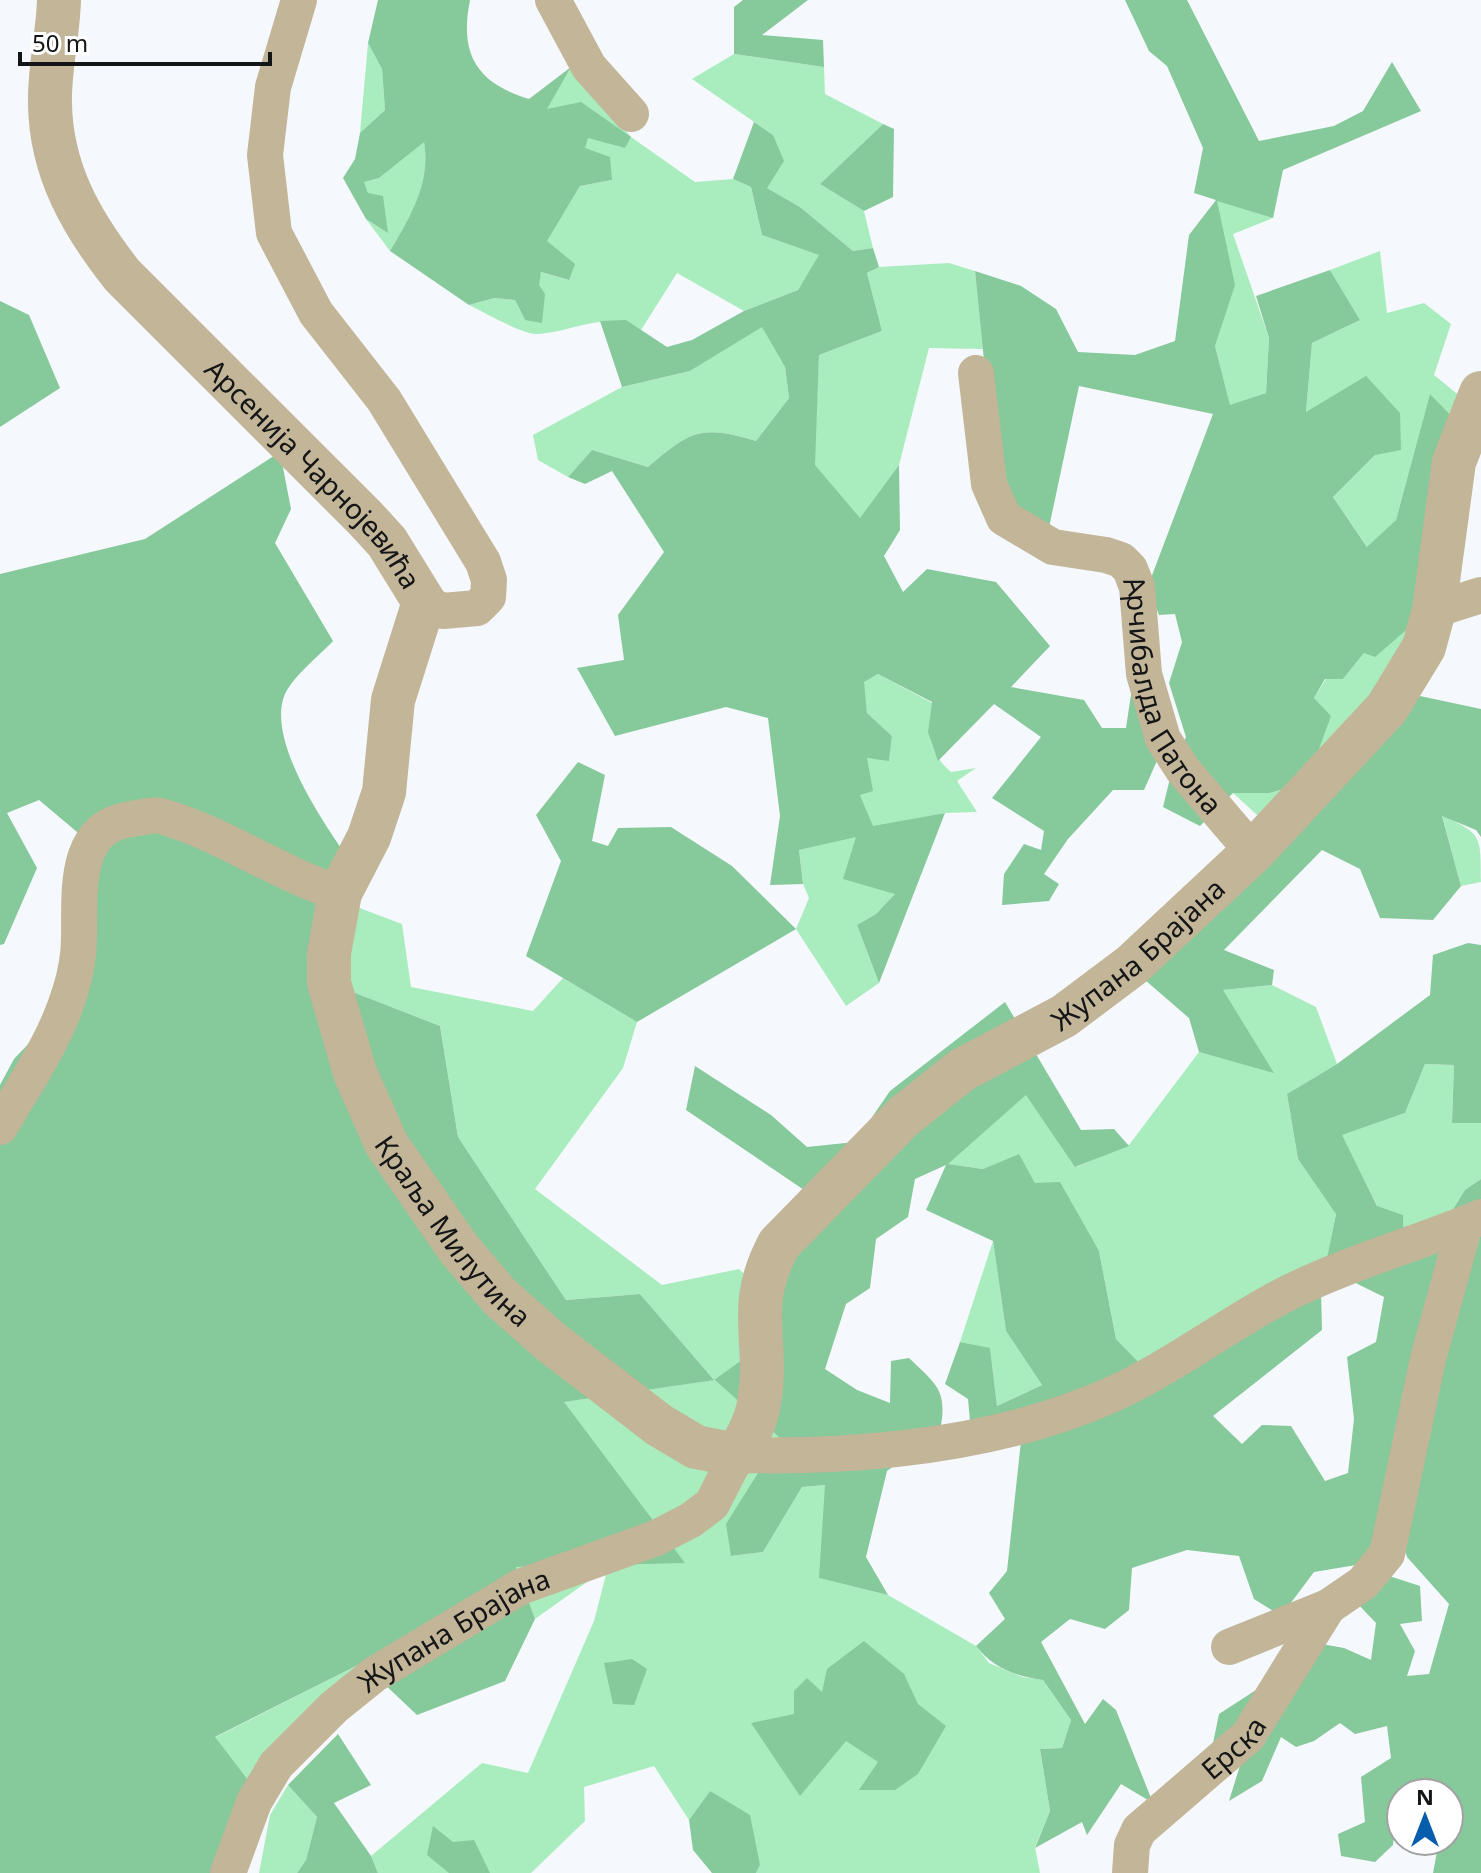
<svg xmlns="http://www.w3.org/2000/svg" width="1481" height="1873" font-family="'Noto Sans',sans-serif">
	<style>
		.green { fill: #a9edbe }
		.forest { fill: #86c99b }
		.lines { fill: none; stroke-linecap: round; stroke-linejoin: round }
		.minor { stroke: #c3b598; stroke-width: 36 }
		.tertiary { stroke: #c3b598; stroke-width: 44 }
		.labels { text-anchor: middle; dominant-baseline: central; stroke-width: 7; stroke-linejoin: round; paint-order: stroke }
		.street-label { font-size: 28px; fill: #141516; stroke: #fff }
	</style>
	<rect width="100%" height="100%" fill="#f5f8fd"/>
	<!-- green -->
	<path class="green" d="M 368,43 L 382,69 L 385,110 L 360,133 Z
		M 734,54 L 824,67 L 825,94 L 883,124 L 820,184 L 864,211 L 873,248 L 853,251 L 800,207 L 767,188 L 773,135 L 692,79 Z
		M 571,67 L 631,137 L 695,182 L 733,179 L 751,187 L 762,235 L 820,255 L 798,290 L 744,311 L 677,273 L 641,330 C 608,309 573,332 538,334 C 523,335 484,312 469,305 L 494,298 L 515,300 L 525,320 L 541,272 L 568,280 L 574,264 L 546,242 L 580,186 L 612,180 L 584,148 L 588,137 L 625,148 L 546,109 Z
		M 424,141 C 431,183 411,216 390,251 L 366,219 L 387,232 L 363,182 L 379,178 Z
		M 1216,200 L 1273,218 L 1233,234 L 1269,338 L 1266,393 L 1230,406 L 1215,346 L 1234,285 Z
		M 1380,251 L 1387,313 L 1424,303 L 1451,324 L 1434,375 L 1472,406 L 1464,429 L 1430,395 L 1396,520 L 1368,548 L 1333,497 L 1375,455 L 1306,413 L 1312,343 L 1360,320 L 1330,270 Z
		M 949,263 L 975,271 L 983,349 L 929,348 L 899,465 L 860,519 L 814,465 L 819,355 L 882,331 L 867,273 L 879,267 Z
		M 762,326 L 785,367 L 789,398 L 756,441 C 701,424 690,431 648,467 L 592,450 L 568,477 L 538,460 L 533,435 L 622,387 L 690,371 Z
		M 1412,625 L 1431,626 L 1266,823 L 1233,793 L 1269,793 L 1331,717 L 1314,698 L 1326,679 L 1343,679 L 1364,653 Z
		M 878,674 L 932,703 C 928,730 928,753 951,772 L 976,768 L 957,781 L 977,812 L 945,813 L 873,827 L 860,795 L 867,758 L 889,760 L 892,736 L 867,713 L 863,682 Z
		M 1442,815 C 1481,835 1481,832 1481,882 L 1461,886 Z
		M 857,836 L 895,894 L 876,914 L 857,925 L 879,983 L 846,1006 L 796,929 L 809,898 L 803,884 L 799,850 Z
		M 325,895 L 402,924 L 411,987 L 533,1011 L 563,978 L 637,1022 L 623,1068 L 535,1189 L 662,1285 L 739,1269 L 764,1293 L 744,1409 L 780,1437 L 731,1556 L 763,1552 L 802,1487 L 826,1485 L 820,1578 L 888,1595 L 976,1646 L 989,1663 L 1022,1677 L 1043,1680 L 1071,1720 L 1062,1748 L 1040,1749 L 1050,1811 L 1035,1847 L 1040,1873 L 756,1873 L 760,1865 L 710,1791 L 689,1820 L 654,1766 L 584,1787 L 585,1821 L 531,1873 L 378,1873 L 371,1856 L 482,1763 L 528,1773 L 594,1621 L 608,1567 L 535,1619 L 515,1567 L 608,1565 L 563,1402 L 714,1380 L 640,1294 L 566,1300 L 458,1137 L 440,1026 L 317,978 Z
		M 1272,985 L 1316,1007 L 1337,1064 L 1287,1094 L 1298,1159 L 1336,1213 L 1321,1292 L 1145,1370 L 1116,1339 L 1099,1251 L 1035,1183 L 1019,1155 L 983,1169 L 947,1164 L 1026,1094 L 1076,1167 L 1129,1145 L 1199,1052 L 1273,1072 L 1222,990 Z
		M 1425,1064 L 1454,1065 L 1452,1123 L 1481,1123 L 1481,1179 L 1465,1190 L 1447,1219 L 1404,1258 L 1341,1135 L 1405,1113 Z
		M 993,1241 L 1006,1331 L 1042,1385 L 997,1406 L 990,1349 L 960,1342 Z
		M 362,1663 L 248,1780 L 214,1738 Z
		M 288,1785 L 317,1817 L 306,1860 L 297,1873 L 259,1873 L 270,1815 Z"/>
	<!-- forest -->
	<path class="forest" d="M 378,0 L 470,0 C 459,55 477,83 529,99 L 571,67 L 547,109 L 581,102 L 631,137 L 625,148 L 588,138 L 585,148 L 610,157 L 612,180 L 580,186 L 547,241 L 575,264 L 569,280 L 541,272 L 539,285 L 545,294 L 542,323 L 525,320 L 515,300 L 494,298 L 469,305 L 390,251 C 410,217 431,183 424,142 L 379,178 L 364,182 L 368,193 L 383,196 L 388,233 L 366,219 L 343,178 L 355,159 L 360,133 L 385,110 L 382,69 L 368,43 Z
		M 743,0 L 808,0 L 762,35 L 823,40 L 824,67 L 734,54 L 734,7 Z
		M 1125,0 L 1187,0 L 1259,141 L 1334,126 L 1363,111 L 1392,62 L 1421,111 L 1283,170 L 1273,218 L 1217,201 L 1235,285 L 1215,346 L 1230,405 L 1266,393 L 1269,338 L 1256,296 L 1330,270 L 1360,320 L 1312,343 L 1306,412 L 1366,376 L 1400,413 L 1401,450 L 1375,455 L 1333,497 L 1367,547 L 1396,520 L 1430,394 L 1464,429 L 1412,625 L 1375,657 L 1364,653 L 1343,679 L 1325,679 L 1314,698 L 1331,716 L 1307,782 L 1269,793 L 1233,793 L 1200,826 L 1163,807 L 1174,762 L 1186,737 L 1169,683 L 1182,642 L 1175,614 L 1159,615 L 1148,586 L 1213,414 L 1079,386 L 1047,537 L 1011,506 L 993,450 L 975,271 L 1021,286 L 1056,309 L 1078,352 L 1135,355 L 1175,341 L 1189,235 L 1216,200 L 1194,193 L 1203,148 L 1167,66 L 1149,51 Z
		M 754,122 L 773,135 L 784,161 L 767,188 L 800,207 L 853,251 L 873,248 L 879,267 L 867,273 L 882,331 L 819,355 L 815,465 L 860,518 L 899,465 L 900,530 L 884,556 L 903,592 L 927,569 L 996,582 L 1050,646 L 1011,687 L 1084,700 L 1102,728 L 1126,728 L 1133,681 L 1163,747 L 1144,790 L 1113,790 L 1068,839 L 1044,874 L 1059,884 L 1049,901 L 1002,905 L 1004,874 L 1024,844 L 1041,850 L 1044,831 L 992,798 L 1041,737 L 994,704 L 938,761 L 928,732 L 932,702 L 878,674 L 864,682 L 867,713 L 892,736 L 889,761 L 867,758 L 873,791 L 860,795 L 873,826 L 945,813 L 879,983 L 857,925 L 876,914 L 895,894 L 843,879 L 856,837 L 799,850 L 803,884 L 770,885 L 780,816 L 768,718 L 726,707 L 615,736 L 577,668 L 624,660 L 618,615 L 664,552 L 612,471 L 585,484 L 568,477 L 592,450 L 648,467 C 690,431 701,424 756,441 L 789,398 L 785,367 L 762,327 L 690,371 L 622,387 L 600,321 L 626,320 L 667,347 L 692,340 L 744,311 L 798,290 L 819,255 L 762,235 L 751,187 L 733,179 Z
		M 883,124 L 894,129 L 893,197 L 864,211 L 820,184 Z
		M 0,301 L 29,315 L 60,388 L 0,427 Z
		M 280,452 L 291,509 L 275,543 L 333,641 C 319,656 297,673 287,690 C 263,732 318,814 341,848 L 317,978 L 440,1026 L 458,1137 L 566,1300 L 640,1294 L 714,1380 L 756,1350 L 807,1192 L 686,1110 L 695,1066 L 771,1115 L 807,1147 L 855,1142 L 890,1091 L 1005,1002 L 1081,1130 L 1114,1129 L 1129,1146 L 1075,1167 L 1026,1095 L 948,1164 L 983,1169 L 1019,1154 L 1035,1183 L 1060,1182 L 1099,1251 L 1116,1339 L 1145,1369 L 1321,1292 L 1322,1330 L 1213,1416 L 1242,1444 L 1262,1425 L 1291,1426 L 1325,1481 L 1348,1473 L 1354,1419 L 1347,1357 L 1376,1342 L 1384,1297 L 1325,1268 L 1336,1214 L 1298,1159 L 1287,1094 L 1337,1064 L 1430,995 L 1433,955 L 1468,943 L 1481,945 L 1481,1123 L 1452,1123 L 1454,1065 L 1425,1064 L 1405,1113 L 1342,1135 L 1377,1206 L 1403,1215 L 1404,1256 L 1447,1219 L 1465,1190 L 1481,1179 L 1481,1873 L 1433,1873 L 1439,1841 L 1449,1841 L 1449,1793 L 1398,1791 L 1393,1845 L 1375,1862 L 1341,1856 L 1338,1834 L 1365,1822 L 1361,1777 L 1391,1758 L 1387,1726 L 1355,1734 L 1340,1723 L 1314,1741 L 1296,1747 L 1281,1737 L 1262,1781 L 1229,1801 L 1242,1759 L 1211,1753 L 1219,1714 L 1256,1690 L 1294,1639 L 1344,1648 L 1371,1660 L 1376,1623 L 1355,1601 L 1389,1576 L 1420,1586 L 1422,1621 L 1400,1624 L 1415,1651 L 1407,1676 L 1429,1674 L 1449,1604 L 1407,1557 L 1401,1537 L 1368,1563 L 1314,1572 L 1281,1616 L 1254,1599 L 1239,1556 L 1187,1550 L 1132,1568 L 1129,1610 L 1105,1629 L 1070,1619 L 1041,1642 L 1085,1724 L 1103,1699 L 1116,1710 L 1153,1803 L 1121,1784 L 1087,1835 L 1082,1822 L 1035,1848 L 1050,1811 L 1040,1749 L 1062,1748 L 1071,1720 L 1043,1680 C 1015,1676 993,1668 976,1646 L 1005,1619 L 989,1593 L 1007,1571 L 1021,1441 L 972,1443 L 968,1399 L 945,1384 L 960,1342 L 990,1348 L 997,1406 L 1042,1385 L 1006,1331 L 993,1241 L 926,1210 L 946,1165 L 915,1179 L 908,1217 L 876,1239 L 870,1288 L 846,1304 L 825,1369 L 857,1390 L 890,1403 L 891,1361 L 909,1358 C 937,1385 948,1390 940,1431 L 887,1471 L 866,1557 L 888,1595 L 819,1578 L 825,1485 L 802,1487 L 763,1552 L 731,1556 L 726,1524 L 780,1438 L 715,1380 L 564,1402 L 685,1563 L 516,1567 L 535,1619 L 505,1681 L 417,1715 L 362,1663 L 215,1737 L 248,1780 L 218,1873 L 0,1873 L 0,1085 L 14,1059 L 77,993 L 83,837 L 39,800 L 7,813 L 37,868 L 4,944 L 0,945 L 0,574 L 145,539 Z
		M 1420,696 L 1481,709 L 1481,837 L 1476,830 L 1442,816 L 1461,886 L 1433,920 L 1380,918 L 1360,869 L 1322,850 L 1224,950 L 1274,970 L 1272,985 L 1223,990 L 1274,1073 L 1199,1052 L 1189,1018 L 1145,980 L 1354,772 Z
		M 578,762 L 605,775 L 592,841 L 608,846 L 618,828 L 671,827 L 732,866 L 796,929 L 637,1022 L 526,956 L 561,861 L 536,815 Z
		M 864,1641 L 904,1674 L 918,1704 L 946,1726 L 918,1774 L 895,1790 L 859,1790 L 878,1762 L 846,1741 L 800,1796 L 751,1723 L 794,1714 L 794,1691 L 807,1678 L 822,1692 L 827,1669 Z
		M 632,1659 L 647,1669 L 634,1705 L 613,1704 L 604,1663 Z
		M 338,1734 L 371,1785 L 334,1803 L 371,1856 L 378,1873 L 297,1873 L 306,1860 L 317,1817 L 288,1785 Z
		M 710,1791 L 750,1815 L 760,1865 L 756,1873 L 712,1873 L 693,1850 L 689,1820 Z
		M 433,1826 L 453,1842 L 474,1840 L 490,1873 L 449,1873 L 427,1855 Z"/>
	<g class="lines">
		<!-- minor -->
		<g class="minor">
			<path d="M 299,0 L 273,87 L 265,155 L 274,233 L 316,313 L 384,400 L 483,562 L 489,580 L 488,597 L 477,608 L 443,611 L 424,602"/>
			<path d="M 553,0 L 589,67 L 631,114"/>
			<path id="s1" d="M 976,373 L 989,484 L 1004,518 L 1053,547 L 1106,555 L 1121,560 L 1130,569 L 1137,587 L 1144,674 L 1163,739 L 1183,770 L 1253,852"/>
			<path d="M 1434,610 L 1481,595"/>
			<path d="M 0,1127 C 25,1083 55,1042 70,992 C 75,976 79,955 79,938 C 80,893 72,827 131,819 C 140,818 152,814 161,816 C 224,834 278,874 340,893"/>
			<path d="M 1229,1647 L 1328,1607 L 1363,1583 L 1387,1554 L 1428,1359 L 1465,1224"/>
			<path id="s2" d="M 228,1873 L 254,1802 L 276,1765 L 334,1707 L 375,1674 L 520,1587 L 656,1538 L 691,1520 L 712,1504 L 737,1455 C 867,1458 1009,1445 1128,1387 C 1182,1360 1230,1323 1284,1295 C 1347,1263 1417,1244 1481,1217"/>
			<path id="s3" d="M 1130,1873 L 1132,1845 L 1139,1830 L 1248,1736 L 1328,1607"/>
		</g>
		<!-- tertiary -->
		<path class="tertiary" id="s4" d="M 59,0 C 58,35 49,69 50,104 C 51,171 82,224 122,275 L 366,519 L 387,542 L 424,602 L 393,700 L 384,792 L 369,837 L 340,893 L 329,953 L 329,983 L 355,1073 L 387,1145 L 459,1249 L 500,1297 L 551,1342 L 659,1425 L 696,1447 L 737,1455 C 747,1438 756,1422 759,1403 C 770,1340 744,1309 779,1244 L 903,1117 L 962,1070 L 1064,1016 L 1132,965 L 1253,852 L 1387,708 L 1424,647 L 1434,610 L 1454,462 L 1481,393"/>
	</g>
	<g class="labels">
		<!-- street labels -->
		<g class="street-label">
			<text stroke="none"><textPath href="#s4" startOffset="570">Арсенија Чарнојевића</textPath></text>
			<text stroke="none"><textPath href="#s1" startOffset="424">Арчибалда Патона</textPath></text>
			<text stroke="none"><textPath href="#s4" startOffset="2472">Жупана Брајана</textPath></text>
			<text stroke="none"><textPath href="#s4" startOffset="1418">Краља Милутина</textPath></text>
			<text stroke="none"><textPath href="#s2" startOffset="344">Жупана Брајана</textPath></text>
			<text stroke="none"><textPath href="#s3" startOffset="170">Ерска</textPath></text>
		</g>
	</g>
	<!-- north arrow -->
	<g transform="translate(1425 1817)"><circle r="38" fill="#ffffff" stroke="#a1a1a2" stroke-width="2"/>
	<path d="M0-6L14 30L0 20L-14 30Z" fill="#065dab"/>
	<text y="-12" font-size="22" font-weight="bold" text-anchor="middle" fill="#141516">N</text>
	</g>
	<!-- scale -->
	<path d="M20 52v12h250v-12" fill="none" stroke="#141516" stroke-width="4"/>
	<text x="32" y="52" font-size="24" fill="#141516" stroke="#ffffff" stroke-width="6" paint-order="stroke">50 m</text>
</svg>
